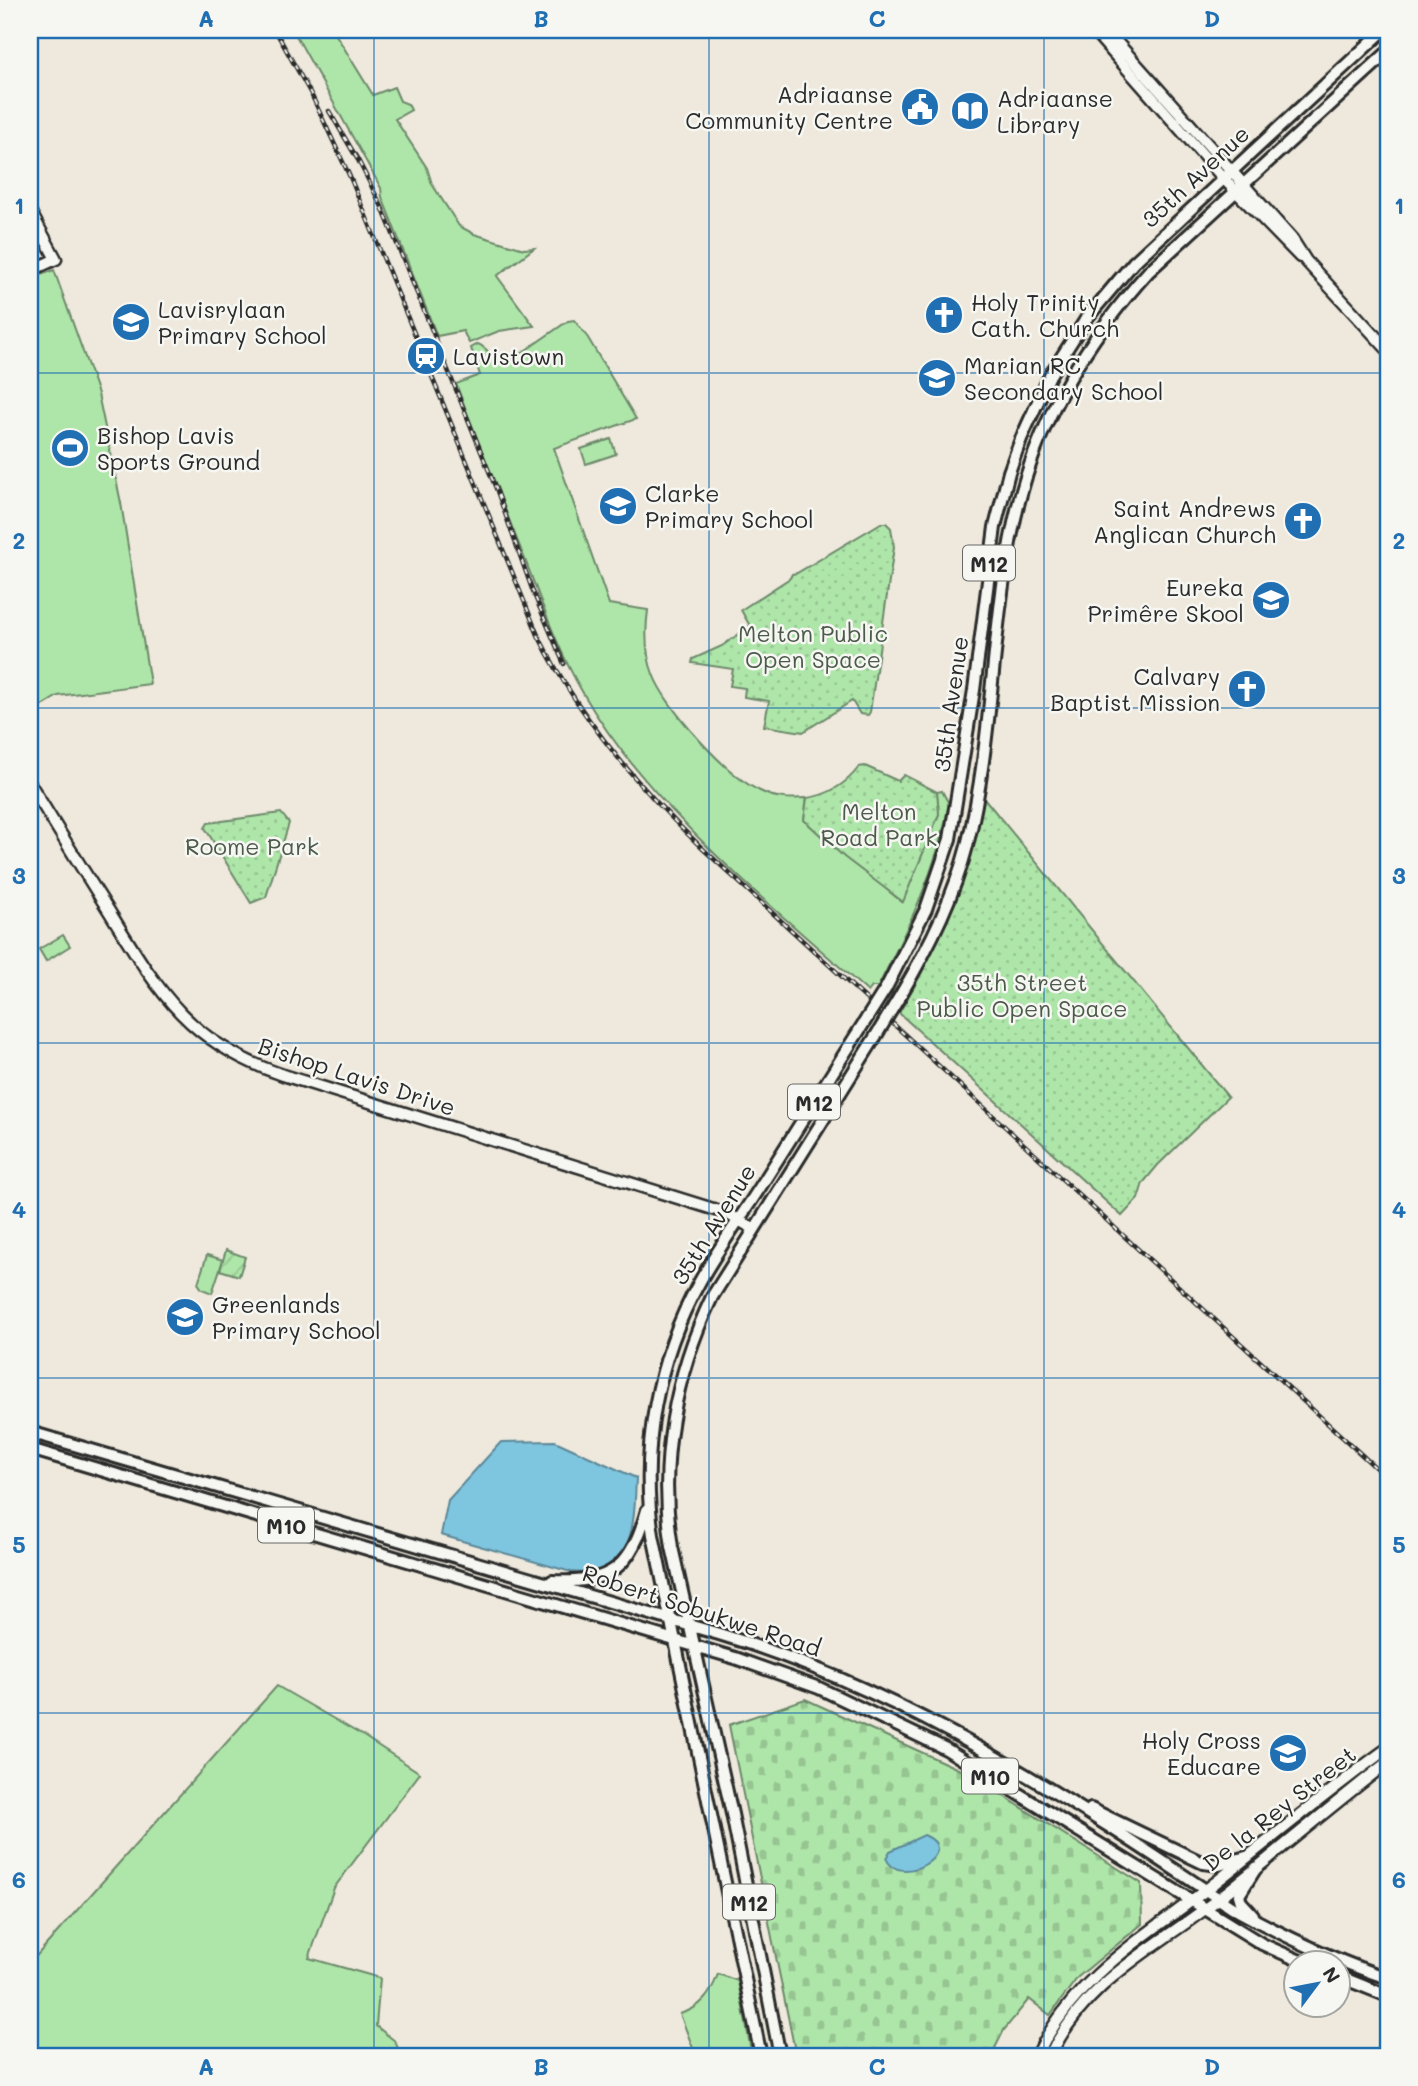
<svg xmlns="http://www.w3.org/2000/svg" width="1418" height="2086" font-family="Mali,sans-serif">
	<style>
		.grass { fill: #aee6a9; stroke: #6c886a; stroke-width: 2 }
		.cemetery { fill: url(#cemetery-stones); stroke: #6c886a; stroke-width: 2 }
		.park { fill: url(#park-dots); stroke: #6c886a; stroke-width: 2 }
		.garden { fill: url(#garden-furrows); stroke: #6c886a; stroke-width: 2 }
		.water { fill: #7ec5df; stroke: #5d8797; stroke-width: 2 }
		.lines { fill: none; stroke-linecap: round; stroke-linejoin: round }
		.secondary-casing { stroke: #2b2b2b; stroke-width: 15 }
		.primary-casing { stroke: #2b2b2b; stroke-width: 16 }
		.secondary { stroke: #f6f6f2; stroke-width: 10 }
		.primary { stroke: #f6f6f2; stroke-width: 10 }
		.rail-casing { stroke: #2b2b2b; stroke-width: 4.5 }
		.rail { stroke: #f6f6f2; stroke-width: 2; stroke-dasharray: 5; stroke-linecap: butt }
		.primary-bridge-casing { stroke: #2b2b2b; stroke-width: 16; stroke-linecap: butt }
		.primary-bridge { stroke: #f6f6f2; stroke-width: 10 }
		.grid { fill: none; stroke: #1f6fb2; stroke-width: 2; stroke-opacity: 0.55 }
		.labels { text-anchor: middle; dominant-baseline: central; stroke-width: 5; stroke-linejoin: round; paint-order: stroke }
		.shield { fill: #f6f6f2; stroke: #686867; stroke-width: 2 }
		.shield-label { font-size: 21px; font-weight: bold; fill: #2b2b2b }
		.poi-label { font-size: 23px; fill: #2b2b2b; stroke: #f6f6f2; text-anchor: start }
		.street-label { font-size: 23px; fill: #2b2b2b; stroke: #f6f6f2 }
		.park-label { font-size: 23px; fill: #4c5a4a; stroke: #f6f6f2 }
		.neatline { fill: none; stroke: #1f6fb2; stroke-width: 2.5 }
		.grid-label { font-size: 23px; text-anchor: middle; font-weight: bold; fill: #1f6fb2 }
	</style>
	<defs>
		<pattern id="cemetery-stones" width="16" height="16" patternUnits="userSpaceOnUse" patternTransform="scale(1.75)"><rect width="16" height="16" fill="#aee6a9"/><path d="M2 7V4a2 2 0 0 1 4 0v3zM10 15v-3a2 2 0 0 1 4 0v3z" fill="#96c592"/></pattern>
		<pattern id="park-dots" width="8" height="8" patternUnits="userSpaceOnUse" patternTransform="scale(1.75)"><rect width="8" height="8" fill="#aee6a9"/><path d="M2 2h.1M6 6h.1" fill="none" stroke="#96c592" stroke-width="1.8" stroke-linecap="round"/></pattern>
		<pattern id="garden-furrows" width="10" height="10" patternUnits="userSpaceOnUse" patternTransform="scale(1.75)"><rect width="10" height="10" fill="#aee6a9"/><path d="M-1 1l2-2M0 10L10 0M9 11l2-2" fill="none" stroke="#96c592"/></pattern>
	</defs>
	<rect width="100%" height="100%" fill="#eee9dc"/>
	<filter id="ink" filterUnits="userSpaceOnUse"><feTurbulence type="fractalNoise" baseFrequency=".0143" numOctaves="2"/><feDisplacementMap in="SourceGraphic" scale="14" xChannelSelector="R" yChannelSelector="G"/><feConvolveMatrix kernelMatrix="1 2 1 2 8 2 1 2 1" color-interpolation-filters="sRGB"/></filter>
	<g filter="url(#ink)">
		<!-- grass -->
		<path class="grass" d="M 293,30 L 333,30 L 373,95 L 394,87 L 400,101 L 408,104 L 411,110 L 395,119 L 427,168 L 432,184 L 459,226 L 474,234 L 524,249 L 534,248 L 497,276 L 534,326 L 499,331 L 469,343 L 463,331 L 437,336 L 382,197 L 381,188 Z
			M 54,270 L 98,394 L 121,503 L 150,684 L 58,696 L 30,713 L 30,279 Z
			M 574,320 L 588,338 L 636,419 L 554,448 L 609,604 L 648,610 C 645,632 645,653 653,674 C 665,707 727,776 760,791 C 775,799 790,799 807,798 L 804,820 L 902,902 L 939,814 L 937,792 L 942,791 L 949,804 C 937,870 908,928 878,987 L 872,987 L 868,992 C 771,905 648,807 583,693 C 559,652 543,607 526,562 C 502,503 479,443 456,384 L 480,375 L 471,348 L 478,344 C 491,349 492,364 507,363 L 568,321 Z
			M 611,439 L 616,454 L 586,464 L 581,449 Z
			M 63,935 L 70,946 L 46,961 L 39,949 Z
			M 207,1255 L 223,1260 L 212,1293 L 202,1289 L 198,1283 Z
			M 277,1686 L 365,1737 L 420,1773 L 334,1888 L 309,1958 L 380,1978 L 376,2026 L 395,2041 L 401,2056 L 30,2056 L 30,1963 Z
			M 718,1974 L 738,1981 L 752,2056 L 696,2056 L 680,2014 C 701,2008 711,1994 718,1974 Z"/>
		<!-- cemetery -->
		<path class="cemetery" d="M 805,1699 L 969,1774 L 1141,1883 L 1142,1924 L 1078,1977 L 1050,2015 L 1029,1999 L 1004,2030 L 991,2056 L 796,2056 L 729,1725 Z"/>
		<!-- park -->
		<path class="park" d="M 881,523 L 886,523 L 891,528 L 894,547 L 870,712 L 868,715 L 860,714 L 852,701 L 803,732 L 764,726 L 769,701 L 744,697 L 745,688 L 730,686 L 733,669 L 692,663 L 693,659 L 722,646 L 750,626 L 741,610 L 790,578 L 792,574 L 797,573 Z
			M 865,766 L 898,781 L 904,775 L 937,792 L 939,814 L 903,902 L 844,857 L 804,820 L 807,798 C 829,795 846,784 859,767 Z
			M 984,798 L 1228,1097 L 1158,1165 L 1143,1183 L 1138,1199 L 1122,1216 L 899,1013 C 941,943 968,879 984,798 Z
			M 281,813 L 289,823 L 266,897 L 251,903 L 205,828 L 208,823 Z"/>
		<!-- garden -->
		<path class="garden" d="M 226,1250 L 245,1257 L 239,1276 L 220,1270 Z"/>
		<!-- water -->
		<path class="water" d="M 555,1441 L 636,1478 C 634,1523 635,1580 571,1572 L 441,1535 L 448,1500 L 501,1442 Z
			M 924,1835 C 965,1852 898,1889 886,1858 L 890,1851 Z"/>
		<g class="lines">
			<defs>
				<path id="secondary" d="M 1093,30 L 1224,179 L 1300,257
					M 1106,30 L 1292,239 L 1306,261 L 1388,350
					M 30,211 L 56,259 L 30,271
					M 30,784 C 56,826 82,869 109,911 C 159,992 188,1043 283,1075 L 726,1213 L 754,1229
					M 1037,2056 C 1074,1976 1148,1935 1215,1883 C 1272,1838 1328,1791 1388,1748
					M 1050,2056 C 1086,1979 1155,1949 1218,1899 C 1275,1854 1331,1806 1388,1762"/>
				<path id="primary" d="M 886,988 L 926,909 L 950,839 L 974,690 L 995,527 L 1009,472 L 1021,439 L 1050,375 L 1086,319 L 1134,262 L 1384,30
					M 900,996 C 928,949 953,900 967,846 C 996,731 990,609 1021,494 C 1044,410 1091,335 1149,271 L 1388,52
					M 30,1432 L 719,1634 C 906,1690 1070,1799 1231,1907 C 1282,1935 1333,1960 1388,1978
					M 30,1449 L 735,1658 L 819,1688 L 946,1749 L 1262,1944 L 1307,1964
					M 552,1581 C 612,1584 631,1567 647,1510
					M 1091,1809 L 1203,1863 L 1219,1865 L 1246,1857
					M 1253,1915 L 1241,1902 L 1239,1895 L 1256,1868
					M 1338,1976 L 1388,1996
					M 761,2056 L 653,1535 C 640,1450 657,1358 699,1283 C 717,1250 739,1220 759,1189 C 795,1131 831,1074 867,1018
					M 780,2056 L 732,1814 L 672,1547 C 658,1461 675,1375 712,1297 L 874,1039"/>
			</defs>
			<!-- secondary casing -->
			<use href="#secondary" class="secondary-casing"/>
			<!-- primary casing -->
			<use href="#primary" class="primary-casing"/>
			<!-- secondary -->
			<use href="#secondary" class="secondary"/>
			<!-- primary -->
			<use href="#primary" class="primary"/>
			<defs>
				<path id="rail" d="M 275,30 L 312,96 L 350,177 L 538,635 C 578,716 637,786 702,848 L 1388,1479
					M 329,111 L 358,160 L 382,207 L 497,491 L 533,592 L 564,664"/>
			</defs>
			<!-- rail casing -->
			<use href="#rail" class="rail-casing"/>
			<!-- rail -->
			<use href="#rail" class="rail"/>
			<defs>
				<path id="primary-bridge" d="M 867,1018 L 886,988
					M 874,1039 L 900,996"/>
			</defs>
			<!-- primary-bridge casing -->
			<use href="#primary-bridge" class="primary-bridge-casing"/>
			<!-- primary-bridge -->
			<use href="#primary-bridge" class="primary-bridge"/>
		</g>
	</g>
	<!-- grid -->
	<path class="grid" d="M 374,30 L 374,2056M 709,30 L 709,2056M 1044,30 L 1044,2056M 30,373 L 1388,373M 30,708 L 1388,708M 30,1043 L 1388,1043M 30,1378 L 1388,1378M 30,1713 L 1388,1713"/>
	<!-- icons -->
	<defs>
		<symbol id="civic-disc" viewBox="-11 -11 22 22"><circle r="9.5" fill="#1f6fb2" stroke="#f6f6f2"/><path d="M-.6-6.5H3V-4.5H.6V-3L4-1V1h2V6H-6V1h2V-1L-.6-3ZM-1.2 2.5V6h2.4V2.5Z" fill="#fff"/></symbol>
		<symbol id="library-disc" viewBox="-11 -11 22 22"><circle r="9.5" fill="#1f6fb2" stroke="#f6f6f2"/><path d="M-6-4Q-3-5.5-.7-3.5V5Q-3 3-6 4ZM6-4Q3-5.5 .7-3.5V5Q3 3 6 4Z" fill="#fff"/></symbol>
		<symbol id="church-disc" viewBox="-11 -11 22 22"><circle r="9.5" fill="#1f6fb2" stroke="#f6f6f2"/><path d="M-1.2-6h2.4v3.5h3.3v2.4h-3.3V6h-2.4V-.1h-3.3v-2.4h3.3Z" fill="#fff"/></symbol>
		<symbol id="school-disc" viewBox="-11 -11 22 22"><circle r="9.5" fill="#1f6fb2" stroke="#f6f6f2"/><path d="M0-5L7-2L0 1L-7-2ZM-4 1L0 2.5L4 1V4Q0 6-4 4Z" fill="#fff"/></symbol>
		<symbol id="station-disc" viewBox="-11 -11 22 22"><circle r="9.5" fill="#1f6fb2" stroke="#f6f6f2"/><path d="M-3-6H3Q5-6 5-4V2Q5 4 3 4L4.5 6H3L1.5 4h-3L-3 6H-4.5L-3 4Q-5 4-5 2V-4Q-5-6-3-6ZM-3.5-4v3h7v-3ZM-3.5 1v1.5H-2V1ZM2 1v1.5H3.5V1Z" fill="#fff"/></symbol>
		<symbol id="stadium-disc" viewBox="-11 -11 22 22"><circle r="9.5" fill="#1f6fb2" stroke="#f6f6f2"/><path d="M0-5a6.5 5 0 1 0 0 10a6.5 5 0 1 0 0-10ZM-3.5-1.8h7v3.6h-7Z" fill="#fff"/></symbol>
	</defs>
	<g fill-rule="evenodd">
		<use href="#civic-disc" x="898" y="85" width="44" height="44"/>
		<use href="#library-disc" x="948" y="89" width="44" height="44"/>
		<use href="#church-disc" x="922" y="293" width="44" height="44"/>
		<use href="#school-disc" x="109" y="300" width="44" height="44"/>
		<use href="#station-disc" x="404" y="334" width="44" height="44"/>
		<use href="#school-disc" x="915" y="356" width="44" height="44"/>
		<use href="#stadium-disc" x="48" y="426" width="44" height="44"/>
		<use href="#school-disc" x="596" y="484" width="44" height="44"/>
		<use href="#church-disc" x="1281" y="499" width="44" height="44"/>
		<use href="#school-disc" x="1249" y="578" width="44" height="44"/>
		<use href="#church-disc" x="1225" y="667" width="44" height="44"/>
		<use href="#school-disc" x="163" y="1295" width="44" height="44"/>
		<use href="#school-disc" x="1266" y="1731" width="44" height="44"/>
	</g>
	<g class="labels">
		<!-- shield labels -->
		<g class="shield">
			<rect x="963" y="545.5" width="52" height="35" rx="5"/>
			<rect x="788" y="1084.5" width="52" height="35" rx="5"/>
			<rect x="258" y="1507.5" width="56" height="35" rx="5"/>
			<rect x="962" y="1758.5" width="56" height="35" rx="5"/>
			<rect x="723" y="1884.5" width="52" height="35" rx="5"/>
		</g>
		<g class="shield-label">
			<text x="989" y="563">M12</text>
			<text x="814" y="1102">M12</text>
			<text x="286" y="1525">M10</text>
			<text x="990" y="1776">M10</text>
			<text x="749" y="1902">M12</text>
		</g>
		<!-- poi labels -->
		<g class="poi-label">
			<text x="893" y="94" text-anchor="end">Adriaanse<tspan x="893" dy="26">Community Centre</tspan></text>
			<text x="997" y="98">Adriaanse<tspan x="997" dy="26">Library</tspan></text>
			<text x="971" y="302">Holy Trinity<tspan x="971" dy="26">Cath. Church</tspan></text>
			<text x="158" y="309">Lavisrylaan<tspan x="158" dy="26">Primary School</tspan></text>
			<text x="453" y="356">Lavistown</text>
			<text x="964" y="365">Marian RC<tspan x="964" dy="26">Secondary School</tspan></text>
			<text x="97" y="435">Bishop Lavis<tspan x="97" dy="26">Sports Ground</tspan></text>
			<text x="645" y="493">Clarke<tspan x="645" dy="26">Primary School</tspan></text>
			<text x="1276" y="508" text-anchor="end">Saint Andrews<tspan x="1276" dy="26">Anglican Church</tspan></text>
			<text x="1244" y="587" text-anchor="end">Eureka<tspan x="1244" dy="26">Primêre Skool</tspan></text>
			<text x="1220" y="676" text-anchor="end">Calvary<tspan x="1220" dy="26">Baptist Mission</tspan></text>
			<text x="212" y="1304">Greenlands<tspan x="212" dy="26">Primary School</tspan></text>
			<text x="1261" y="1740" text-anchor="end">Holy Cross<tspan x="1261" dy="26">Educare</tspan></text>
		</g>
		<!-- street labels -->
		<g class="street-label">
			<text transform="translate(1195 176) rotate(-43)">35th Avenue</text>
			<text transform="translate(950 704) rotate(-82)">35th Avenue</text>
			<text transform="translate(357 1076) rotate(18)">Bishop Lavis Drive</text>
			<text transform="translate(713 1224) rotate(-58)">35th Avenue</text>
			<text transform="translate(702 1610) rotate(18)">Robert Sobukwe Road</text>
			<text transform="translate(1279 1808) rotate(-38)">De la Rey Street</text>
		</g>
		<!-- park labels -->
		<g class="park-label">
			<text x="813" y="633">Melton Public<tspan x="813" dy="26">Open Space</tspan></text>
			<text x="879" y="811">Melton<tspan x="879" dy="26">Road Park</tspan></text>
			<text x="252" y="846">Roome Park</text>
			<text x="1022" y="982">35th Street<tspan x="1022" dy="26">Public Open Space</tspan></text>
		</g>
	</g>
	<!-- margin -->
	<rect width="1418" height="2086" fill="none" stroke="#f6f6f2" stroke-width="77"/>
	<!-- north arrow -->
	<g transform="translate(1317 1984) rotate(58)"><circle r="33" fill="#f6f6f2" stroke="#a5a5a2" stroke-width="2"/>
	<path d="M0-5L12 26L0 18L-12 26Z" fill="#1f6fb2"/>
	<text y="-10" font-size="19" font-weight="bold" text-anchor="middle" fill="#2b2b2b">N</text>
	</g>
	<rect x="38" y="38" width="1342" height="2010" class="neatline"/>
	<g class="grid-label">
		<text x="206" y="27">A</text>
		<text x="541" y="27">B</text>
		<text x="877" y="27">C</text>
		<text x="1212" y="27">D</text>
		<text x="19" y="214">1</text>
		<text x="1399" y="214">1</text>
		<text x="19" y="549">2</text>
		<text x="1399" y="549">2</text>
		<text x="19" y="884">3</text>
		<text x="1399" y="884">3</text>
		<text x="19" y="1218">4</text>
		<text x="1399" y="1218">4</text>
		<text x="19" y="1553">5</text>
		<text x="1399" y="1553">5</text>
		<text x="19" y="1888">6</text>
		<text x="1399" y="1888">6</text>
		<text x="206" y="2075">A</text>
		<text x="541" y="2075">B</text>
		<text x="877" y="2075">C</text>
		<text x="1212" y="2075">D</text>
	</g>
</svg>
